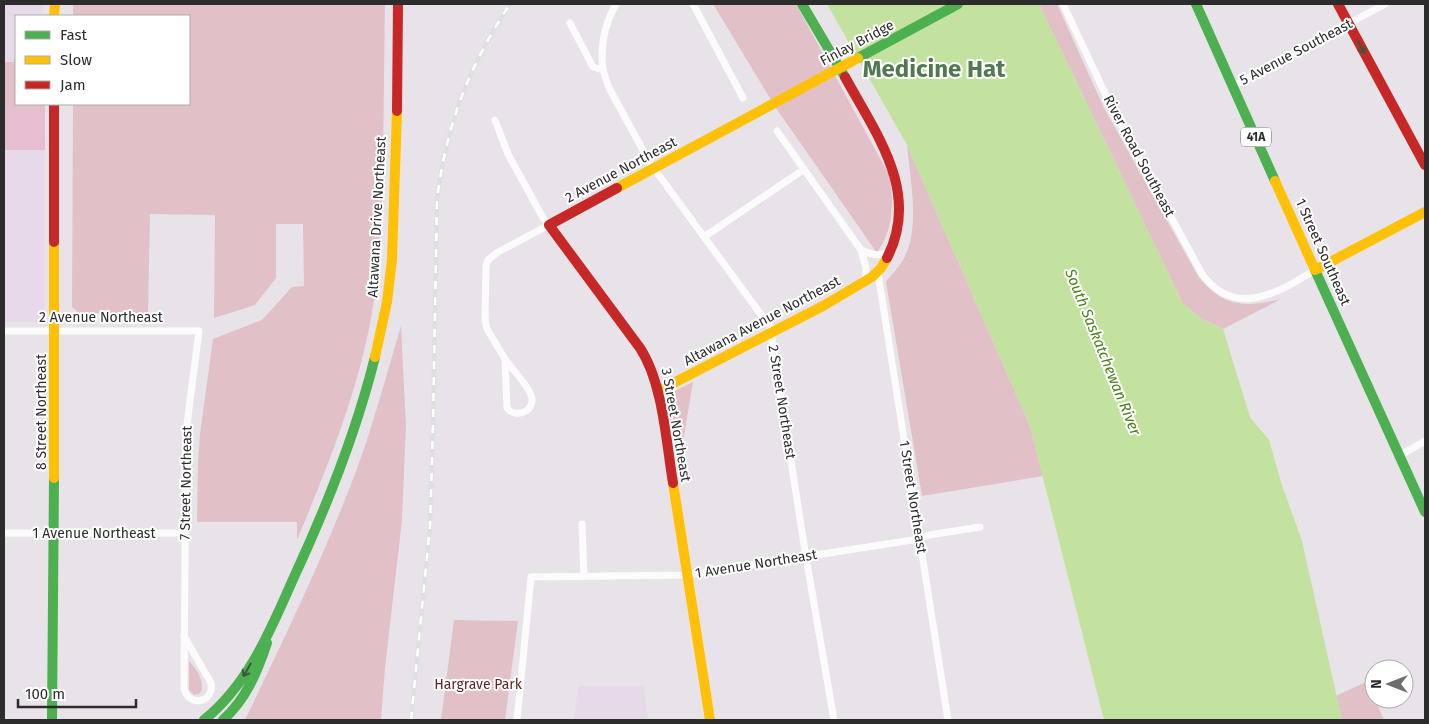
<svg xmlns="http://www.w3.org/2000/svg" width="1429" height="724" font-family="'Fira Sans',sans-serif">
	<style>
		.education { fill: #e8d9ea }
		.green { fill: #e1c0c7 }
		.pitch { fill: #e5becf }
		.water { fill: #c4e29f }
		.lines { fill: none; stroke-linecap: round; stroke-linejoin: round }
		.street { stroke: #fcfbfc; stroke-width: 7 }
		.fast { stroke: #4caf50; stroke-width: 10 }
		.slow { stroke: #ffc107; stroke-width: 10 }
		.jam { stroke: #c62828; stroke-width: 10 }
		.rail-casing { stroke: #dee0df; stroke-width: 4.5 }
		.rail { stroke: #fff; stroke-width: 2.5; stroke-dasharray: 8; stroke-linecap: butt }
		.oneway { stroke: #375a39 }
		.labels { text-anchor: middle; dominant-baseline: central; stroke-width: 4; stroke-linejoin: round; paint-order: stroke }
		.shield { fill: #fff; stroke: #6b6b6b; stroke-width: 1 }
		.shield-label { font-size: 12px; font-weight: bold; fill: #2c2c2c }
		.street-label { font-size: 14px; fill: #2c2c2c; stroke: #fff }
		.park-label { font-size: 14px; fill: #612325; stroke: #fff }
		.water-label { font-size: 15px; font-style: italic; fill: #4c821c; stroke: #fff }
		.town-label { font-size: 24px; font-weight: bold; fill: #517851; stroke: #fff }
	</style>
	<rect width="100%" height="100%" fill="#e8e3e9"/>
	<!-- education -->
	<path class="education" d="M 4,4 L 43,4 L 43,16 L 16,16 L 16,104 L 45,104 L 44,317 L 38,322 L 4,322 Z
		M 578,686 L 644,686 L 648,720 L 574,720 Z"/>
	<!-- green -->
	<path class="green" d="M 73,4 L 385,4 C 384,53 384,102 383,152 C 382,207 381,263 371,318 C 357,395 327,468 297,540 L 297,522 L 197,522 L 198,463 L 200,434 L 213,339 L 262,320 L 292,287 L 304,286 L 303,224 L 276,224 L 276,278 L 255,305 L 214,318 L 215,215 L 150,214 L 148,313 L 79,313 L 72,307 L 73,104 L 189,104 L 189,16 L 73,16 Z
		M 713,4 L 796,4 L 889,175 C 894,203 894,228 877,253 L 776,108 Z
		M 1039,4 L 1057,4 L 1104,108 L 1198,276 C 1222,307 1245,308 1281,299 L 1223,329 L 1202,319 L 1183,304 Z
		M 4,62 L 15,62 L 16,104 L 45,104 L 45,108 L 4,108 Z
		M 907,145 L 1030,426 L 1043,476 L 922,496 L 886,282 C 891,275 898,268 903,260 C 921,229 910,179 907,145 Z
		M 401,326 L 406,426 L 402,520 L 385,668 L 381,720 L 245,720 C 284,639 323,558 355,474 C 373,426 386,376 401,326 Z
		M 693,382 L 680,459 L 669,394 Z
		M 454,620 L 518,621 L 505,720 L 441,720 Z
		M 189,661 C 196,668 208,686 199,694 L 194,695 L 189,690 Z
		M 1368,681 L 1374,699 L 1375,699 L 1384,720 L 1342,720 L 1336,696 Z"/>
	<!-- pitch -->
	<path class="pitch" d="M 4,108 L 45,108 L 45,150 L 4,150 Z"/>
	<!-- water -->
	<path class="water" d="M 827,4 L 1039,4 L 1183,304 L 1202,319 L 1223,329 L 1250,417 L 1269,440 L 1282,485 L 1302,541 L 1342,720 L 1104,720 L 1030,426 L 907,145 Z"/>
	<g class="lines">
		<!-- street -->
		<path class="street" d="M 693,4 L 743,98
			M 1063,4 L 1110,104 L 1202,274 C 1235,319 1278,293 1315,270
			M 570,23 L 593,67 L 603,70 L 609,88 L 650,163 L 770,327 L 806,557 L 834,720
			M 603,70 C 600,46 604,25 616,4
			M 1233,86 L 1385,4
			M 495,120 L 508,154 L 543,218 L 549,225 L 498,252 L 488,260 L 486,266 L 485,320 L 487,329 L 505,359 L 507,408 C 516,420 537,410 531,395 C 527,384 512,369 505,359
			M 777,131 L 861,250 L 866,268 L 865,281
			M 704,237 L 803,170
			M 861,250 C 873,256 879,256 891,251
			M 878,273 L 948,720
			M 4,331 L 199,331 L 186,432 L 184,688 C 188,708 215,703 211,683 L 184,636
			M 1399,456 L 1425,441
			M 582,524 L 584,576
			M 4,533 L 185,533
			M 517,720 L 531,577 L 687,575 L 919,539 L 929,535 L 980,527"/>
		<!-- fast -->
		<path class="fast" d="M 802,4 L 845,77
			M 1196,4 L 1275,181
			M 858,58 L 958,4
			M 1315,270 L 1425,512
			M 52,720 L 54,478
			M 204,720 C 249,684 271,629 294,577 C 327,506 356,433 375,357
			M 223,720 C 246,699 257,673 267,643"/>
		<!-- slow -->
		<path class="slow" d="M 54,16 L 55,4
			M 1275,181 L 1315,270 L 1425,212
			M 617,188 L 858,58
			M 54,242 L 54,478
			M 375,357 L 387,302 L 392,259 L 397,111
			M 658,391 L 823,306 L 872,277 L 881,268 L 887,258
			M 673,483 L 710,720"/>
		<!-- jam -->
		<path class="jam" d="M 1338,4 L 1425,165
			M 845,77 C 876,134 921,192 887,258
			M 54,104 L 54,242
			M 397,111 L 398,4
			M 617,188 L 549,225 L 640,348 C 663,383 666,441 673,483"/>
		<defs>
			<path id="rail" d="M 411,720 L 430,526 L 433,425 L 437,199 C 447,123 468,68 510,4"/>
		</defs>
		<!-- rail casing -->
		<use href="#rail" class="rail-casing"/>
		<!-- rail -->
		<use href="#rail" class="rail"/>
	</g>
	<!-- one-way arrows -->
	<defs><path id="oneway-shaft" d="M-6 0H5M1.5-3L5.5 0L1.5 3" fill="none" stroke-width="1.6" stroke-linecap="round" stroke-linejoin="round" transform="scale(1.25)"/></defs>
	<g class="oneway">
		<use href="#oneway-shaft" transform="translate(1361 47) rotate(62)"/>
		<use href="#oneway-shaft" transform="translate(247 670) rotate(120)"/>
	</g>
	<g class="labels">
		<!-- shield labels -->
		<rect class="shield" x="1241" y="127.5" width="30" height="19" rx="4"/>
		<g class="shield-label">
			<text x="1256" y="137">41A</text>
		</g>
		<!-- street labels -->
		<g class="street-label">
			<text transform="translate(857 43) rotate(-28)">Finlay Bridge</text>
			<text transform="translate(1296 52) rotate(-28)">5 Avenue Southeast</text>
			<text transform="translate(1139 156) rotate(62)">River Road Southeast</text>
			<text transform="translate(621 170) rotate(-28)">2 Avenue Northeast</text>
			<text transform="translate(377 217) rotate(-87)">Altawana Drive Northeast</text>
			<text transform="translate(1323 252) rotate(66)">1 Street Southeast</text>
			<text x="101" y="317">2 Avenue Northeast</text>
			<text transform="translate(762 321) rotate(-28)">Altawana Avenue Northeast</text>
			<text transform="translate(782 402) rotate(81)">2 Street Northeast</text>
			<text transform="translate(41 412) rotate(-90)">8 Street Northeast</text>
			<text transform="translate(676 425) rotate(80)">3 Street Northeast</text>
			<text transform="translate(186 483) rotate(-89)">7 Street Northeast</text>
			<text transform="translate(913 497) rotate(81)">1 Street Northeast</text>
			<text x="94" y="533">1 Avenue Northeast</text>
			<text transform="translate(756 564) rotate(-9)">1 Avenue Northeast</text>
		</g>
		<!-- park labels -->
		<g class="park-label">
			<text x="478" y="684">Hargrave Park</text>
		</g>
		<!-- water labels -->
		<g class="water-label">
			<text transform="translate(1103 352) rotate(68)">South Saskatchewan River</text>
		</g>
		<!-- town labels -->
		<g class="town-label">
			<text x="934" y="69">Medicine Hat</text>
		</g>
	</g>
	<!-- border -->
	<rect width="1429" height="724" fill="none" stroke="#2c2c2c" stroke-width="10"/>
	<!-- legend -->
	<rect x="15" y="15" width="175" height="90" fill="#ffffff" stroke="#ababab"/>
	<rect x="25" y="31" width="25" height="8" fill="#4caf50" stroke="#ababab"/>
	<text x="60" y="40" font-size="15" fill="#2c2c2c">Fast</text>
	<rect x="25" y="56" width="25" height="8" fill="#ffc107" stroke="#ababab"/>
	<text x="60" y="65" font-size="15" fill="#2c2c2c">Slow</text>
	<rect x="25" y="81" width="25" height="8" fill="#c62828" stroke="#ababab"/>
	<text x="60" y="90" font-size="15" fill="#2c2c2c">Jam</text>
	<!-- north arrow -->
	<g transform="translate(1389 684) rotate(270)"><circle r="24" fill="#ffffff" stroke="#ababab"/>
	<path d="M0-4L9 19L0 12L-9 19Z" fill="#6e6c6e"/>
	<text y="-8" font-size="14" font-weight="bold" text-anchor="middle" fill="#2c2c2c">N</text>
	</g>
	<!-- scale -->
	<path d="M18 699v8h118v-8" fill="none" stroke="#2c2c2c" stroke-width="2.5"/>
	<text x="25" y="699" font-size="15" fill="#2c2c2c" stroke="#ffffff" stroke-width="4" paint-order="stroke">100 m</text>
</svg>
